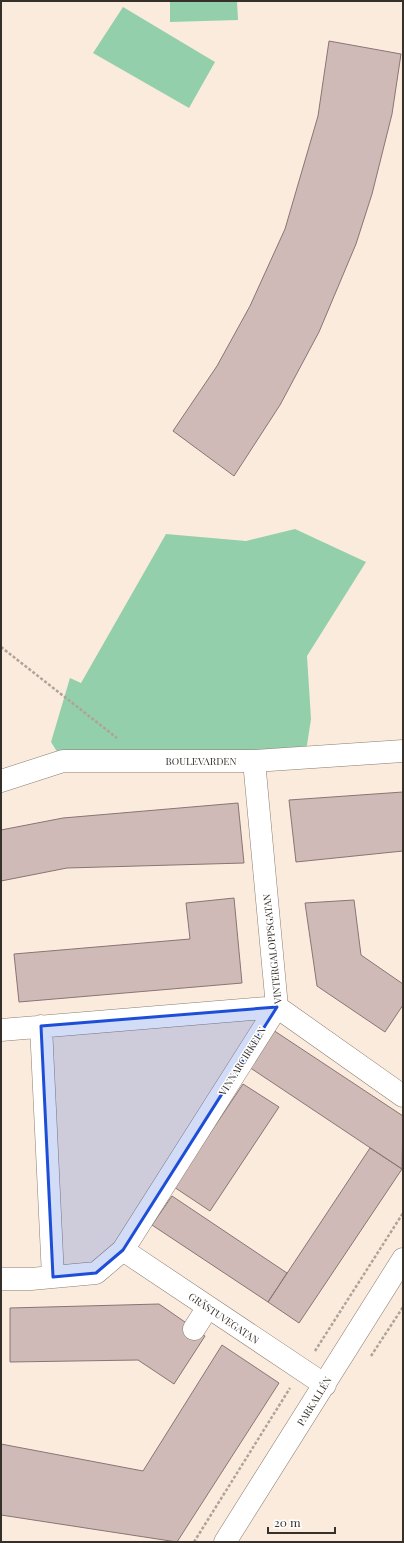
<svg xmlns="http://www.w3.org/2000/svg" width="404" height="1543" font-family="'Playfair Display',serif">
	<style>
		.green { fill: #93cfab }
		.building { fill: #cfbab8; stroke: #897574 }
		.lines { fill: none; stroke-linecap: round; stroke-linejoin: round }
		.minor-casing { stroke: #8b7e71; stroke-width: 23 }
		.path { stroke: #afa399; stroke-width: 2.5; stroke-dasharray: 3 2; stroke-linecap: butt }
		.minor { stroke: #fff; stroke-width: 22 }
		.marked { fill: #1d4ed8; fill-opacity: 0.2; stroke: #1d4ed8; stroke-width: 3; stroke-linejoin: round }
		.labels { text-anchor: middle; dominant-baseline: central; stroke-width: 3; stroke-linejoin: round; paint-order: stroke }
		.street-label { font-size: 10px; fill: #36302b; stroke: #fff }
	</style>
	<rect width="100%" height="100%" fill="#faebdd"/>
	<!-- green -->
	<path class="green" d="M 170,1 L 237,1 L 238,20 L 170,22 Z
		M 123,7 L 215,62 L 189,108 L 93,53 Z
		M 295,529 L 366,562 L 307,656 L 311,719 L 305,758 L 63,761 L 51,742 L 70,678 L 81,683 L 166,534 L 246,541 Z"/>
	<!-- building -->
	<path class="building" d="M 329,41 L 401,54 L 392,114 L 372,194 L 356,244 L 319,332 L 280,405 L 234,476 L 173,431 L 217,366 L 250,306 L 285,229 L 318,116 Z
		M 403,792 L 403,851 L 296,862 L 289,800 Z
		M 238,803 L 244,863 L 67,868 L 1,881 L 1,830 L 63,818 Z
		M 234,898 L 242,983 L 19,1002 L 14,954 L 190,939 L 186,903 Z
		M 354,900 L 361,955 L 403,984 L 403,1005 L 385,1032 L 317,986 L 305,903 Z
		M 273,1030 L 403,1116 L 402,1169 L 249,1067 Z
		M 243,1084 L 279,1107 L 210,1211 L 174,1187 Z
		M 370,1148 L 402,1169 L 299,1323 L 268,1302 Z
		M 172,1196 L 287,1273 L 268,1302 L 152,1225 Z
		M 159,1304 L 205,1336 L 174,1384 L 138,1360 L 10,1362 L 10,1308 Z
		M 222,1345 L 279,1383 L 177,1542 L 1,1515 L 1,1444 L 143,1471 Z"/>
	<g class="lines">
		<defs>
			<path id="minor" d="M 254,761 L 277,1007 L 403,1096
				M 1,781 L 63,761 L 254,761 L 403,751
				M 41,1026 L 53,1277
				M 1,1030 L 277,1007
				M 123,1250 L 325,1385
				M 1,1279 L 31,1279 L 96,1273 L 123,1250 L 277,1007
				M 194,1329 L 208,1307
				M 225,1542 L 403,1259"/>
		</defs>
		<!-- minor casing -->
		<use href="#minor" class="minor-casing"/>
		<!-- path -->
		<path class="path" d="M 1,647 L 117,738
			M 315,1351 L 403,1213
			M 371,1356 L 403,1307
			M 194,1542 L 290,1388"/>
		<!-- minor -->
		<use href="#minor" class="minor"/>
	</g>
	<!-- marked area -->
	<path class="marked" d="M 277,1007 L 123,1250 L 96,1273 L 53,1277 L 41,1026 Z"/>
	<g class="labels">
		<!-- street labels -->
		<g class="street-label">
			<text x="201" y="761">BOULEVARDEN</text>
			<text transform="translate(272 949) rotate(-96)">VINTERGALOPPSGATAN</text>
			<text transform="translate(242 1061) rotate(-58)">VINNARCIRKELN</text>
			<text transform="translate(224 1318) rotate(34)">GRÄSTUVEGATAN</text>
			<text transform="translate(314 1401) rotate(-58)">PARKALLÉN</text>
		</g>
	</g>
	<!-- border -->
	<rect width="404" height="1543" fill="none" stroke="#36302b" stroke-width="4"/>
	<!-- scale -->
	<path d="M268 1527v6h67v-6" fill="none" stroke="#36302b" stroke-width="2"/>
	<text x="274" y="1527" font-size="12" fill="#36302b" stroke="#ffffff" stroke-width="3" paint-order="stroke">20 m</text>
</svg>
